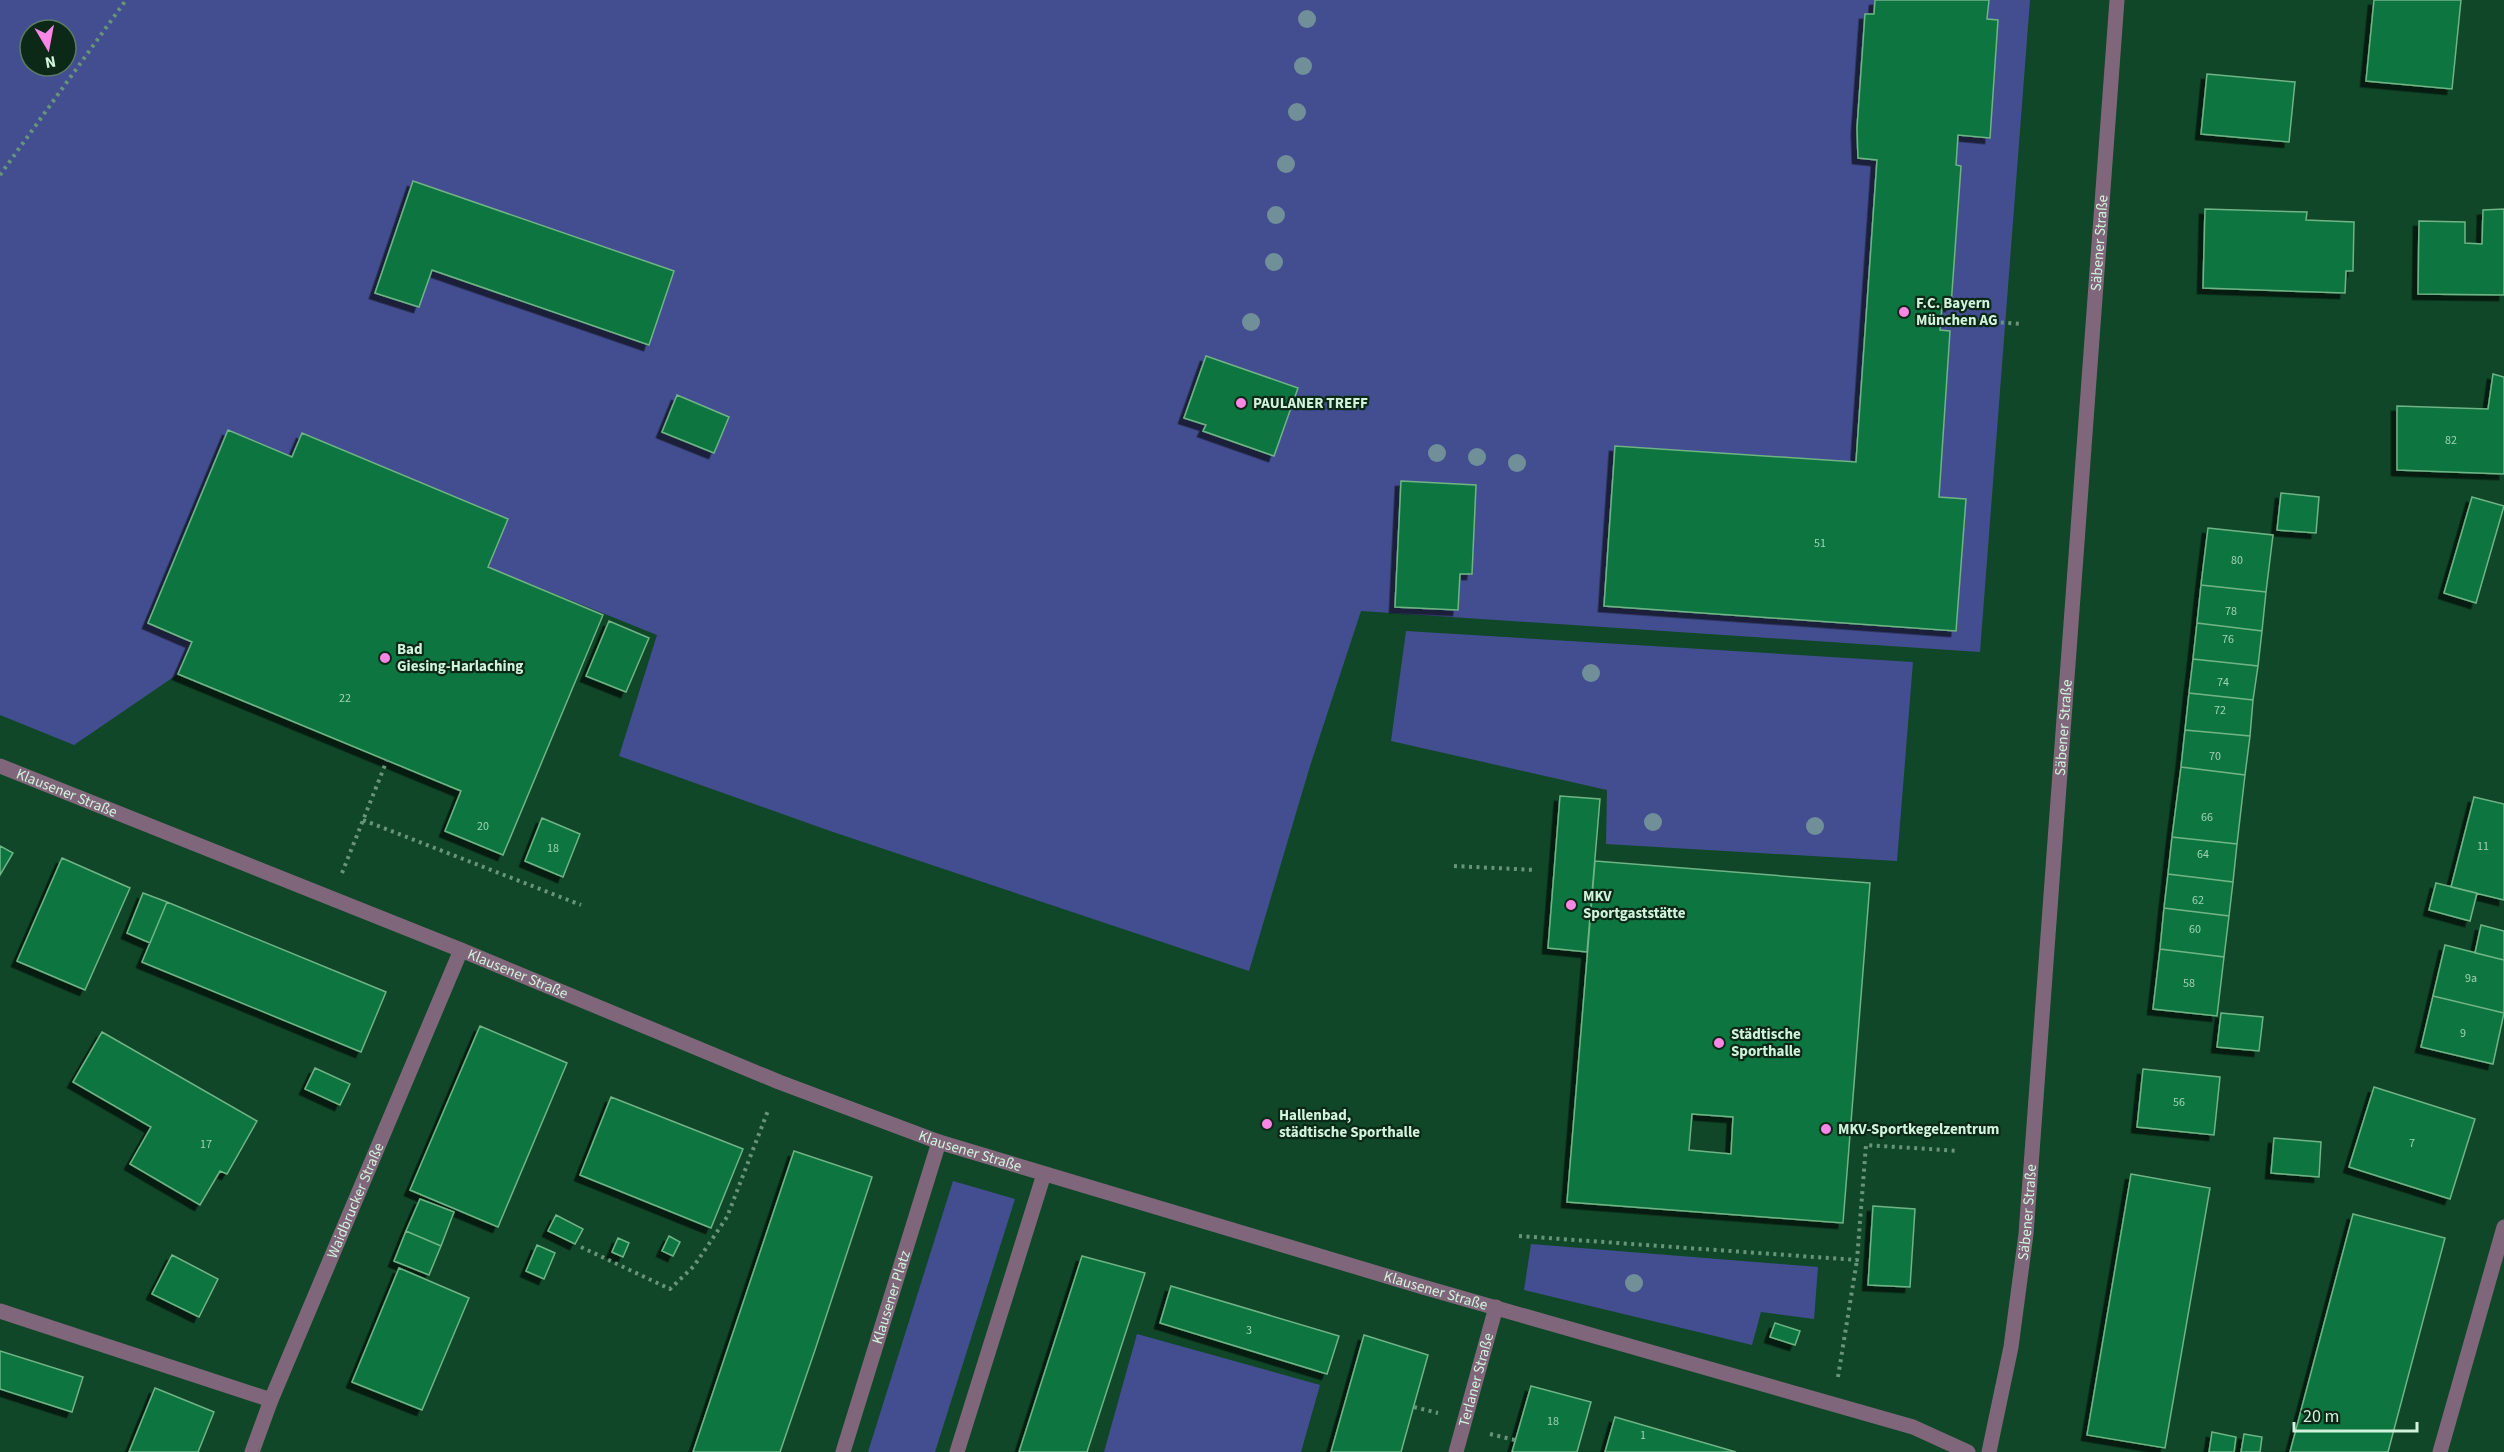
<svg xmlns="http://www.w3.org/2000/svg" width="2504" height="1452" font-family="'Source Sans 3',sans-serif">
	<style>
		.green { fill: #434e90; fill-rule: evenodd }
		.building { fill: #0e7440; stroke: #6fb486; stroke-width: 1.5; fill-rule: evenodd; filter: url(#shadow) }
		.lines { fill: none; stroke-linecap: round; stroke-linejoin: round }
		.path { stroke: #68957a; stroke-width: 4; stroke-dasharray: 3 4.5; stroke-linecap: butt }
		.minor { stroke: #80667a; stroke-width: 15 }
		.tree { fill: #718f98 }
		.poi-dot { fill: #fa87e6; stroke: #0c2917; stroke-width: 2 }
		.labels { text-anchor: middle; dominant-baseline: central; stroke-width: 4.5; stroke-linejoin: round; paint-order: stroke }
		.number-label { font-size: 12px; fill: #a0d3b4 }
		.street-label { font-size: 15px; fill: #d1f3db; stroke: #0c2917 }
		.poi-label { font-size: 15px; font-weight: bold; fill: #d1f3db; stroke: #0c2917; text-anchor: start }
	</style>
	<defs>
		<filter id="shadow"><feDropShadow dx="-5.5" dy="5.5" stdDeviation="0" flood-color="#0009"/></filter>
	</defs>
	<rect width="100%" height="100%" fill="#104728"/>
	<!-- green -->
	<path class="green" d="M 0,0 L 2030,0 L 1980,652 L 1361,611 L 1310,766 L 1249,971 L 833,832 L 619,756 L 657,635 L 488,567 L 508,519 L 303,433 L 292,457 L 228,430 L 148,623 L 192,642 L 178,674 L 74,745 L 0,715 ZM 30,30 L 66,30 L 66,66 L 30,66 Z
		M 1406,631 L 1913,662 L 1897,861 L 1606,844 L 1607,790 L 1391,741 Z
		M 953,1181 L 1015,1199 L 935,1452 L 868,1452 Z
		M 1531,1244 L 1818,1267 L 1814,1319 L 1761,1312 L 1752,1345 L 1524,1290 Z
		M 1137,1334 L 1320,1385 L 1301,1452 L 1104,1452 Z"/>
	<!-- building -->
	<path class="building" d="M 1875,0 L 1989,0 L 1987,19 L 1998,20 L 1990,138 L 1958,135 L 1956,165 L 1961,166 L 1951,306 L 1942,306 L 1940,330 L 1950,331 L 1939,497 L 1966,499 L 1956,631 L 1604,606 L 1615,446 L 1856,462 L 1877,160 L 1858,158 L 1857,128 L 1865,14 L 1874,14 Z
		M 2374,0 L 2461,0 L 2452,89 L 2366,81 Z
		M 2207,74 L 2295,82 L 2289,142 L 2201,134 Z
		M 413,181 L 674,271 L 649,345 L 432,270 L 419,307 L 375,293 Z
		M 2205,209 L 2307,212 L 2306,220 L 2354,222 L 2353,271 L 2346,271 L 2345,293 L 2203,288 Z
		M 2504,209 L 2504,295 L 2418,294 L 2419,221 L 2465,222 L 2465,243 L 2482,244 L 2483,210 Z
		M 1206,356 L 1298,388 L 1274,456 L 1203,431 L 1206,425 L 1184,418 Z
		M 2493,374 L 2504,377 L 2504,474 L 2397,470 L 2397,406 L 2488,409 Z
		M 677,395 L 729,417 L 714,453 L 662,432 Z
		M 228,430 L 292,457 L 302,433 L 508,519 L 488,567 L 603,615 L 503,855 L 445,831 L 461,791 L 178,674 L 192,642 L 148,623 Z
		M 1401,481 L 1476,485 L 1472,574 L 1460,574 L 1458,610 L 1395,607 Z
		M 2281,493 L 2319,497 L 2316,533 L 2277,530 Z
		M 2472,497 L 2504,506 L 2476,603 L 2444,593 Z
		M 2208,528 L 2273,535 L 2266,592 L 2201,585 Z
		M 2201,585 L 2266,592 L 2262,631 L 2197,623 Z
		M 609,621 L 649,638 L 626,692 L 586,676 Z
		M 2197,623 L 2262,631 L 2258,666 L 2193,659 Z
		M 2193,659 L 2258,666 L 2253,700 L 2189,693 Z
		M 2189,693 L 2253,700 L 2250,736 L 2185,730 Z
		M 2185,730 L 2250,736 L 2245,775 L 2181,767 Z
		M 2181,767 L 2245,775 L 2237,844 L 2172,837 Z
		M 1560,796 L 1600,799 L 1587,952 L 1548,948 Z
		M 2474,797 L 2504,804 L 2504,900 L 2451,887 Z
		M 542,818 L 580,834 L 563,877 L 525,861 Z
		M 2172,837 L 2237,844 L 2233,882 L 2168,874 Z
		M 0,846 L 13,853 L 0,875 Z
		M 62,858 L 130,888 L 85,990 L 17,961 Z
		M 1595,861 L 1870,883 L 1843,1223 L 1567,1202 ZM 1692,1114 L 1733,1117 L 1731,1154 L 1689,1150 Z
		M 2168,874 L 2233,882 L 2229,916 L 2164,908 Z
		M 2436,883 L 2477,893 L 2470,921 L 2429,910 Z
		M 143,893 L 167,902 L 150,943 L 127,933 Z
		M 167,902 L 386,992 L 361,1052 L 142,962 Z
		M 2164,908 L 2229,916 L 2224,957 L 2160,949 Z
		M 2481,925 L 2504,931 L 2504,960 L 2475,953 Z
		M 2445,945 L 2504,960 L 2504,1013 L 2433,996 Z
		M 2160,949 L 2224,957 L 2217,1016 L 2153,1009 Z
		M 2433,996 L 2504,1013 L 2493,1064 L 2421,1047 Z
		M 2221,1013 L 2263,1017 L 2259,1051 L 2217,1047 Z
		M 480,1026 L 567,1063 L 498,1227 L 410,1190 Z
		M 102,1032 L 257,1121 L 227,1174 L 220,1171 L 200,1205 L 130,1164 L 151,1127 L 73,1082 Z
		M 315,1068 L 350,1084 L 340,1105 L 305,1089 Z
		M 2143,1069 L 2220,1077 L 2214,1135 L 2137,1127 Z
		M 2374,1087 L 2475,1119 L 2450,1199 L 2349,1167 Z
		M 611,1097 L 743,1149 L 711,1228 L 580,1175 Z
		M 2274,1138 L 2321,1142 L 2319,1177 L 2271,1173 Z
		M 794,1151 L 872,1177 L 815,1350 L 780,1452 L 693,1452 Z
		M 2131,1174 L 2210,1188 L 2165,1448 L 2087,1435 Z
		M 420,1199 L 454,1212 L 441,1246 L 406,1231 Z
		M 1873,1206 L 1915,1209 L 1910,1287 L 1868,1285 Z
		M 2353,1214 L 2445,1238 L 2388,1452 L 2290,1452 Z
		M 556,1215 L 583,1229 L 575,1244 L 548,1231 Z
		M 406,1231 L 441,1246 L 429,1275 L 394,1261 Z
		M 669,1236 L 680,1242 L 673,1256 L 662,1251 Z
		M 618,1238 L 629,1243 L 623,1257 L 612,1252 Z
		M 537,1245 L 555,1253 L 544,1279 L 526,1271 Z
		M 172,1255 L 218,1279 L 199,1317 L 152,1294 Z
		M 1082,1256 L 1145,1273 L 1087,1452 L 1019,1452 Z
		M 399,1268 L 469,1298 L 422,1410 L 352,1382 Z
		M 1171,1286 L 1339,1336 L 1327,1374 L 1160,1323 Z
		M 1775,1323 L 1800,1331 L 1795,1345 L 1770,1337 Z
		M 1364,1335 L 1428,1355 L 1401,1452 L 1331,1452 Z
		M 0,1351 L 83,1377 L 72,1412 L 0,1389 Z
		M 1531,1386 L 1591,1402 L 1577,1452 L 1512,1452 Z
		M 155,1388 L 214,1412 L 198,1452 L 129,1452 Z
		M 1615,1417 L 1736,1452 L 1605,1452 Z
		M 2212,1432 L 2236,1437 L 2234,1452 L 2209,1452 Z
		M 2244,1434 L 2262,1437 L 2260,1452 L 2241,1452 Z"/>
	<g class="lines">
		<!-- path -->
		<path class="path" d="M 0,175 L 126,0
			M 1941,318 L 2022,324
			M 363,820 L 581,905
			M 1454,866 L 1535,870
			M 342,873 L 387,760
			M 1519,1236 L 1857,1260 L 1866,1145 L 1959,1151
			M 581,1247 L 670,1289 L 694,1266 L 727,1217 L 769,1108
			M 1838,1377 L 1857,1260
			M 1414,1407 L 1438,1413
			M 1490,1434 L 1515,1440"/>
		<!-- minor -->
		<g class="minor">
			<path id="s1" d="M 0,766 L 461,950 L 779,1082 L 939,1142 L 1423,1287 L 1913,1427 L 1968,1452"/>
			<path d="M 0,1311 L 271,1400"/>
			<path id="s2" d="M 252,1452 L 271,1400 L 461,950"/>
			<path id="s3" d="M 843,1452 L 939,1142"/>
			<path d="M 957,1452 L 1044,1174"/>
			<path id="s4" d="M 1456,1452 L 1496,1307"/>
			<path id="s5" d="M 1989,1452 L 2011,1347 L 2026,1234 L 2117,0"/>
			<path d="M 2440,1452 L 2504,1227"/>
		</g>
	</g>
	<!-- trees -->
	<g class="tree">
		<circle cx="1307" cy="19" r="9"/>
		<circle cx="1303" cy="66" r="9"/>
		<circle cx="1297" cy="112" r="9"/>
		<circle cx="1286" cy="164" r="9"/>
		<circle cx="1276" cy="215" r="9"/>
		<circle cx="1274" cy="262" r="9"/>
		<circle cx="1251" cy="322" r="9"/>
		<circle cx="1437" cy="453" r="9"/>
		<circle cx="1477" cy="457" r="9"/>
		<circle cx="1517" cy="463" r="9"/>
		<circle cx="1591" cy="673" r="9"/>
		<circle cx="1653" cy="822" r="9"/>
		<circle cx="1815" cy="826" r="9"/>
		<circle cx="1634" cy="1283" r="9"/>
	</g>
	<!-- markers -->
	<g class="poi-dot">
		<circle cx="1904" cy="312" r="6"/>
		<circle cx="1241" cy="403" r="6"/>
		<circle cx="385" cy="658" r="6"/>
		<circle cx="1571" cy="905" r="6"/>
		<circle cx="1719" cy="1043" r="6"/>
		<circle cx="1267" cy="1124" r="6"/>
		<circle cx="1826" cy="1129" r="6"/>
	</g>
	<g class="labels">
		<!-- number labels -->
		<g class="number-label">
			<text x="2451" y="440">82</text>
			<text x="1820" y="543">51</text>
			<text x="2237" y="560">80</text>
			<text x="2231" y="611">78</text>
			<text x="2228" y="639">76</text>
			<text x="2223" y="682">74</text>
			<text x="345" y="698">22</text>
			<text x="2220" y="710">72</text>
			<text x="2215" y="756">70</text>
			<text x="2207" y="817">66</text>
			<text x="483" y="826">20</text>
			<text x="2483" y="846">11</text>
			<text x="553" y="848">18</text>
			<text x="2203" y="854">64</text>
			<text x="2198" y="900">62</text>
			<text x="2195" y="929">60</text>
			<text x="2471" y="978">9a</text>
			<text x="2189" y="983">58</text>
			<text x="2463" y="1033">9</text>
			<text x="2179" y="1102">56</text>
			<text x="2412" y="1143">7</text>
			<text x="206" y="1144">17</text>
			<text x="1249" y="1330">3</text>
			<text x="1553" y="1421">18</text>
			<text x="1643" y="1435">1</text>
		</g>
		<!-- street labels -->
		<g class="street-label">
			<text stroke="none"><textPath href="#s5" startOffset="1215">Säbener Straße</textPath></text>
			<text stroke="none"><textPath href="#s5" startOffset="729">Säbener Straße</textPath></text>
			<text stroke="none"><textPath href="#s1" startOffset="72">Klausener Straße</textPath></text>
			<text stroke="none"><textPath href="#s1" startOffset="558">Klausener Straße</textPath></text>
			<text stroke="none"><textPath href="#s1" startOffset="1044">Klausener Straße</textPath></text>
			<text stroke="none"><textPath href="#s2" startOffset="272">Waidbrucker Straße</textPath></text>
			<text stroke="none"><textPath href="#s5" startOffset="243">Säbener Straße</textPath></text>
			<text stroke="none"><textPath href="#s1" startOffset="1530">Klausener Straße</textPath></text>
			<text stroke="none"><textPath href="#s3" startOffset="162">Klausener Platz</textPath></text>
			<text stroke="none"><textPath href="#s4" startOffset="75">Terlaner Straße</textPath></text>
		</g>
		<!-- poi labels -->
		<g class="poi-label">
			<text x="1916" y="303">F.C. Bayern<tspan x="1916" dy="17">München AG</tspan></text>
			<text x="1253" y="403">PAULANER TREFF</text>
			<text x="397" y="649">Bad<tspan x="397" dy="17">Giesing-Harlaching</tspan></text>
			<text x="1583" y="896">MKV<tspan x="1583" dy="17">Sportgaststätte</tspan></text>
			<text x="1731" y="1034">Städtische<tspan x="1731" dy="17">Sporthalle</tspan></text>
			<text x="1279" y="1115">Hallenbad,<tspan x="1279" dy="17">städtische Sporthalle</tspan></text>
			<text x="1838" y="1129">MKV-Sportkegelzentrum</text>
		</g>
	</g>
	<!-- north arrow -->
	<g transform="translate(48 48) rotate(170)"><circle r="28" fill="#0c2917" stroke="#5b7a65" stroke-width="1.5"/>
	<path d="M0-4.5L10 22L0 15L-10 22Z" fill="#fa87e6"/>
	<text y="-9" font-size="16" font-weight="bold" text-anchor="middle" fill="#d1f3db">N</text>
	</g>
	<!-- scale -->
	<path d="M2294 1422v9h123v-9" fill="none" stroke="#d1f3db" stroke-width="3"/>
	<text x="2303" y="1422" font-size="18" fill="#d1f3db" stroke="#0c2917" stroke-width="4.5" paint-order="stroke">20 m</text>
</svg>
